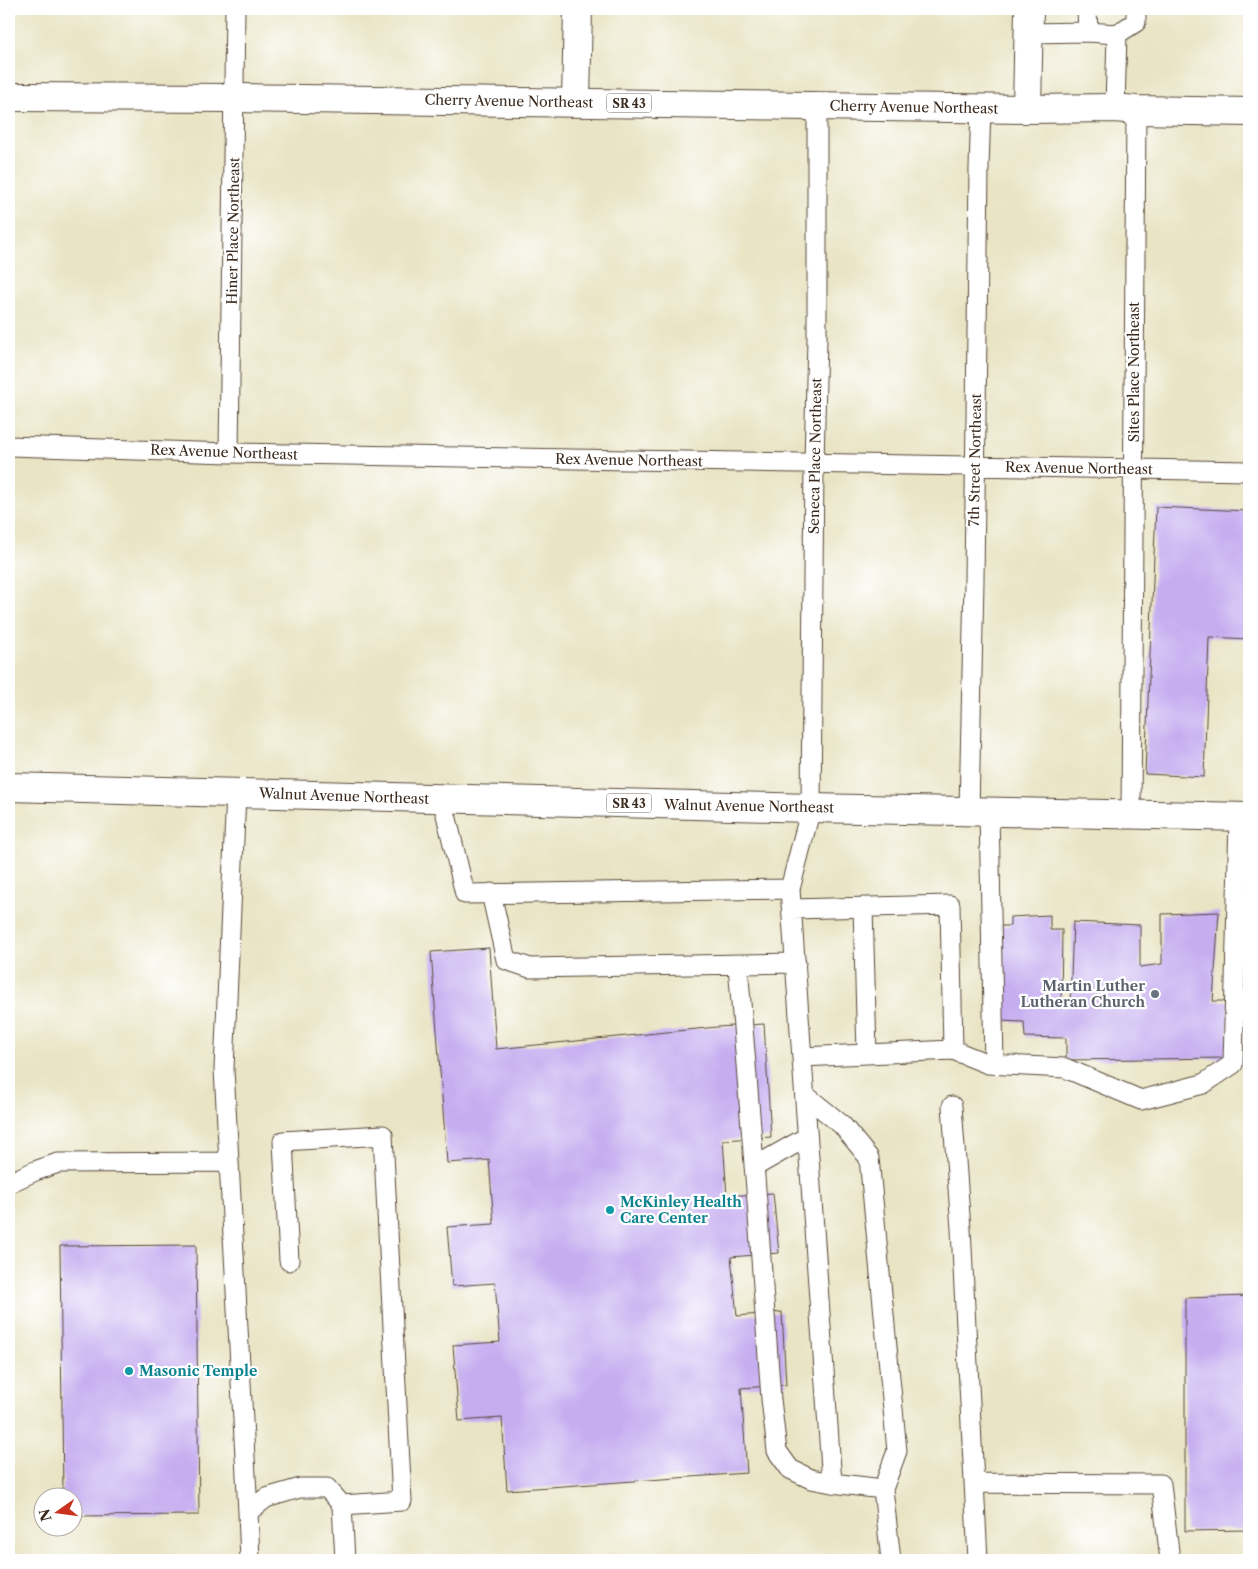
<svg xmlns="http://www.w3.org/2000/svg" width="1258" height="1569" font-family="'Libre Caslon Text',serif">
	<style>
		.building { fill: #c5adf0 }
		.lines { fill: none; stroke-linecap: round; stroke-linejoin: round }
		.service-casing { stroke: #554637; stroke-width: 21 }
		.minor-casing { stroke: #554637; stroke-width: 30 }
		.primary-casing { stroke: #554637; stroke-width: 30 }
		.service { stroke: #fff; stroke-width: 19 }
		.minor { stroke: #fff; stroke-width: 28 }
		.primary { stroke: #fff; stroke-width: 28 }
		.worship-dot { fill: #6b7280; stroke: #fff; stroke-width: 2 }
		.culture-dot { fill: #0f9aa8; stroke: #fff; stroke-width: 2 }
		.labels { text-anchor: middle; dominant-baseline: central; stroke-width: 4.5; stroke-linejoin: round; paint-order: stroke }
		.shield { fill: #fff; stroke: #766a62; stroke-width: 1 }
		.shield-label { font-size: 12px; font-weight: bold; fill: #3b2a1e }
		.street-label { font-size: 14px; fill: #3b2a1e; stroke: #fff }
		.worship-label { font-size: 14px; font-weight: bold; fill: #5b616d; stroke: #fff; text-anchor: end }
		.culture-label { font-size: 14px; font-weight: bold; fill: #0d838f; stroke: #fff; text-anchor: start }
	</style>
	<rect width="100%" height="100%" fill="#fff"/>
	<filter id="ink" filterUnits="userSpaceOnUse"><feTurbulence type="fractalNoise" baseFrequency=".02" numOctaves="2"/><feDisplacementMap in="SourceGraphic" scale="10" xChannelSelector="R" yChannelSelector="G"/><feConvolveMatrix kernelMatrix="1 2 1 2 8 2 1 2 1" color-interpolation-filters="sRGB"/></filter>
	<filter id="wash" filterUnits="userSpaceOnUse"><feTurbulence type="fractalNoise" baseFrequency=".0096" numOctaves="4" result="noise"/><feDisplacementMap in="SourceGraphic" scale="20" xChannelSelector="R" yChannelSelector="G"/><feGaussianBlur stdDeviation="1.12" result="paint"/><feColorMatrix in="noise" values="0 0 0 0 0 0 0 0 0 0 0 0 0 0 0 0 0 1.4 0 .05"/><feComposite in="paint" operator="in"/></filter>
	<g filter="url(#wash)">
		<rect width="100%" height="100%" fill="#e9e4c4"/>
		<g id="blocks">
			<!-- building -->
			<path class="building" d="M 1156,507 L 1249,511 L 1249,639 L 1209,637 L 1204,777 L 1145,774 Z
				M 1219,912 L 1213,1001 L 1229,1001 L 1228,1058 L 1066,1060 L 1066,1038 L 1025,1037 L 1024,1022 L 999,1021 L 996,926 L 1010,926 L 1010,917 L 1050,915 L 1050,930 L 1062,930 L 1061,1007 L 1070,1005 L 1073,922 L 1140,925 L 1140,967 L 1162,964 L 1162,914 Z
				M 489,948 L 496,1049 L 717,1027 L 764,1024 L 771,1137 L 723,1140 L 727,1196 L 773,1193 L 779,1253 L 731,1257 L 737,1316 L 782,1312 L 786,1385 L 741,1388 L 747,1473 L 507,1490 L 502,1418 L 459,1421 L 453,1345 L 500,1342 L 495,1283 L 452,1286 L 447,1227 L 494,1224 L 489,1160 L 447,1163 L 431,952 Z
				M 196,1245 L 199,1515 L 72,1516 L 72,1496 L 63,1496 L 60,1246 Z
				M 1249,1296 L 1249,1530 L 1185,1531 L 1185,1298 Z"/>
		</g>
	</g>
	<g filter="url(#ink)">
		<use href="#blocks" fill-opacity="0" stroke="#554637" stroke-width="1"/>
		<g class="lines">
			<defs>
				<path id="service" d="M 1087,9 L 1088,32 L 1117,34 L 1115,108
					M 1028,33 L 1088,32
					M 1117,34 L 1136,22 L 1136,9
					M 817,105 L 817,339 L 814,463 L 811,808 L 790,889 L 832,1483 L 883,1489
					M 9,446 L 229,453 L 1249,471
					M 229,453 L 235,9
					M 442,798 L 465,894 L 790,889
					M 969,811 L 974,581 L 979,168 L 981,108
					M 989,812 L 994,1064
					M 1131,814 L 1136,110
					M 491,893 L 506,960 L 530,968 L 796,963
					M 863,907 L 867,1054
					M 792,909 L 950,905 L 953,1050 L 802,1057
					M 738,965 L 757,1202 L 771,1399 L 777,1451 L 790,1469 L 811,1479 L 832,1483
					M 953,1050 L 988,1064 L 1065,1068 L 1141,1100 L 1203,1084 L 1233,1064 L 1239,817
					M 805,1095 L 842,1125 L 869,1158 L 897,1451 L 883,1489 L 891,1560
					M 952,1106 L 961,1229 L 978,1560
					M 229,1162 L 248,1512
					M 754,1167 L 807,1137
					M 9,1183 L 35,1171 L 58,1163 L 229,1162 L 224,1069 L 236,793
					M 289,1261 L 283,1141 L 383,1135 L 402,1501 L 342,1505
					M 974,1483 L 1161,1484 L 1170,1560
					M 250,1560 L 248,1512 L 266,1498 L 300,1488 L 327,1488 L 342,1505 L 345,1560"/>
				<path id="minor" d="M 576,102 L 578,9
					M 1027,109 L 1029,9"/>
				<path id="primary" d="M 9,97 L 235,98 L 1027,109 L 1115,108 L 1136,110 L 1249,112
					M 9,787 L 811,808 L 1249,817"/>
			</defs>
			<!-- service casing -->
			<use href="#service" class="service-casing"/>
			<!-- minor casing -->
			<use href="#minor" class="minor-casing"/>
			<!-- primary casing -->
			<use href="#primary" class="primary-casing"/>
			<!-- service -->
			<use href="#service" class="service"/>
			<!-- minor -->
			<use href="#minor" class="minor"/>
			<!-- primary -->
			<use href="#primary" class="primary"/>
		</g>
	</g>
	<!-- markers -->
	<circle class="worship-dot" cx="1155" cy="994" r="5"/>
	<g class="culture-dot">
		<circle cx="610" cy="1210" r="5"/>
		<circle cx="129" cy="1371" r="5"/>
	</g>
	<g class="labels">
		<!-- shield labels -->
		<g class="shield">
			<rect x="606.5" y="93.5" width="45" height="19" rx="4"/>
			<rect x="606.5" y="793.5" width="45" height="19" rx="4"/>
		</g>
		<g class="shield-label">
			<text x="629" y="103">SR 43</text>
			<text x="629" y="803">SR 43</text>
		</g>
		<!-- street labels -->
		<g class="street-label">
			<text transform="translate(509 101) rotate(1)">Cherry Avenue Northeast</text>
			<text transform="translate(914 107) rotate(1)">Cherry Avenue Northeast</text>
			<text transform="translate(233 231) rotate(-89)">Hiner Place Northeast</text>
			<text transform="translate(1134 372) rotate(-90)">Sites Place Northeast</text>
			<text transform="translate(224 452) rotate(2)">Rex Avenue Northeast</text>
			<text transform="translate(815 456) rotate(-89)">Seneca Place Northeast</text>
			<text transform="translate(629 460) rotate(1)">Rex Avenue Northeast</text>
			<text transform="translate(975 460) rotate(-89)">7th Street Northeast</text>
			<text transform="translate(1079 468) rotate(1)">Rex Avenue Northeast</text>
			<text transform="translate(344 796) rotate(2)">Walnut Avenue Northeast</text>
			<text transform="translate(749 806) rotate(1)">Walnut Avenue Northeast</text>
		</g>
		<!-- worship labels -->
		<g class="worship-label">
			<text x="1145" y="986">Martin Luther<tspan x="1145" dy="16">Lutheran Church</tspan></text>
		</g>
		<!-- culture labels -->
		<g class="culture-label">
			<text x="620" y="1202">McKinley Health<tspan x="620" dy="16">Care Center</tspan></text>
			<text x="139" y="1371">Masonic Temple</text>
		</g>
	</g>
	<!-- margin -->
	<rect width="1258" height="1569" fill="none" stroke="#fff" stroke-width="30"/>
	<!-- north arrow -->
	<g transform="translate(58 1512) rotate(256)"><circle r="24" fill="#ffffff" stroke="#b1aaa5"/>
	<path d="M0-4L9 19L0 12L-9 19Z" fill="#c8321e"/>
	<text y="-8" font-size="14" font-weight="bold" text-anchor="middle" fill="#3b2a1e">N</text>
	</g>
</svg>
